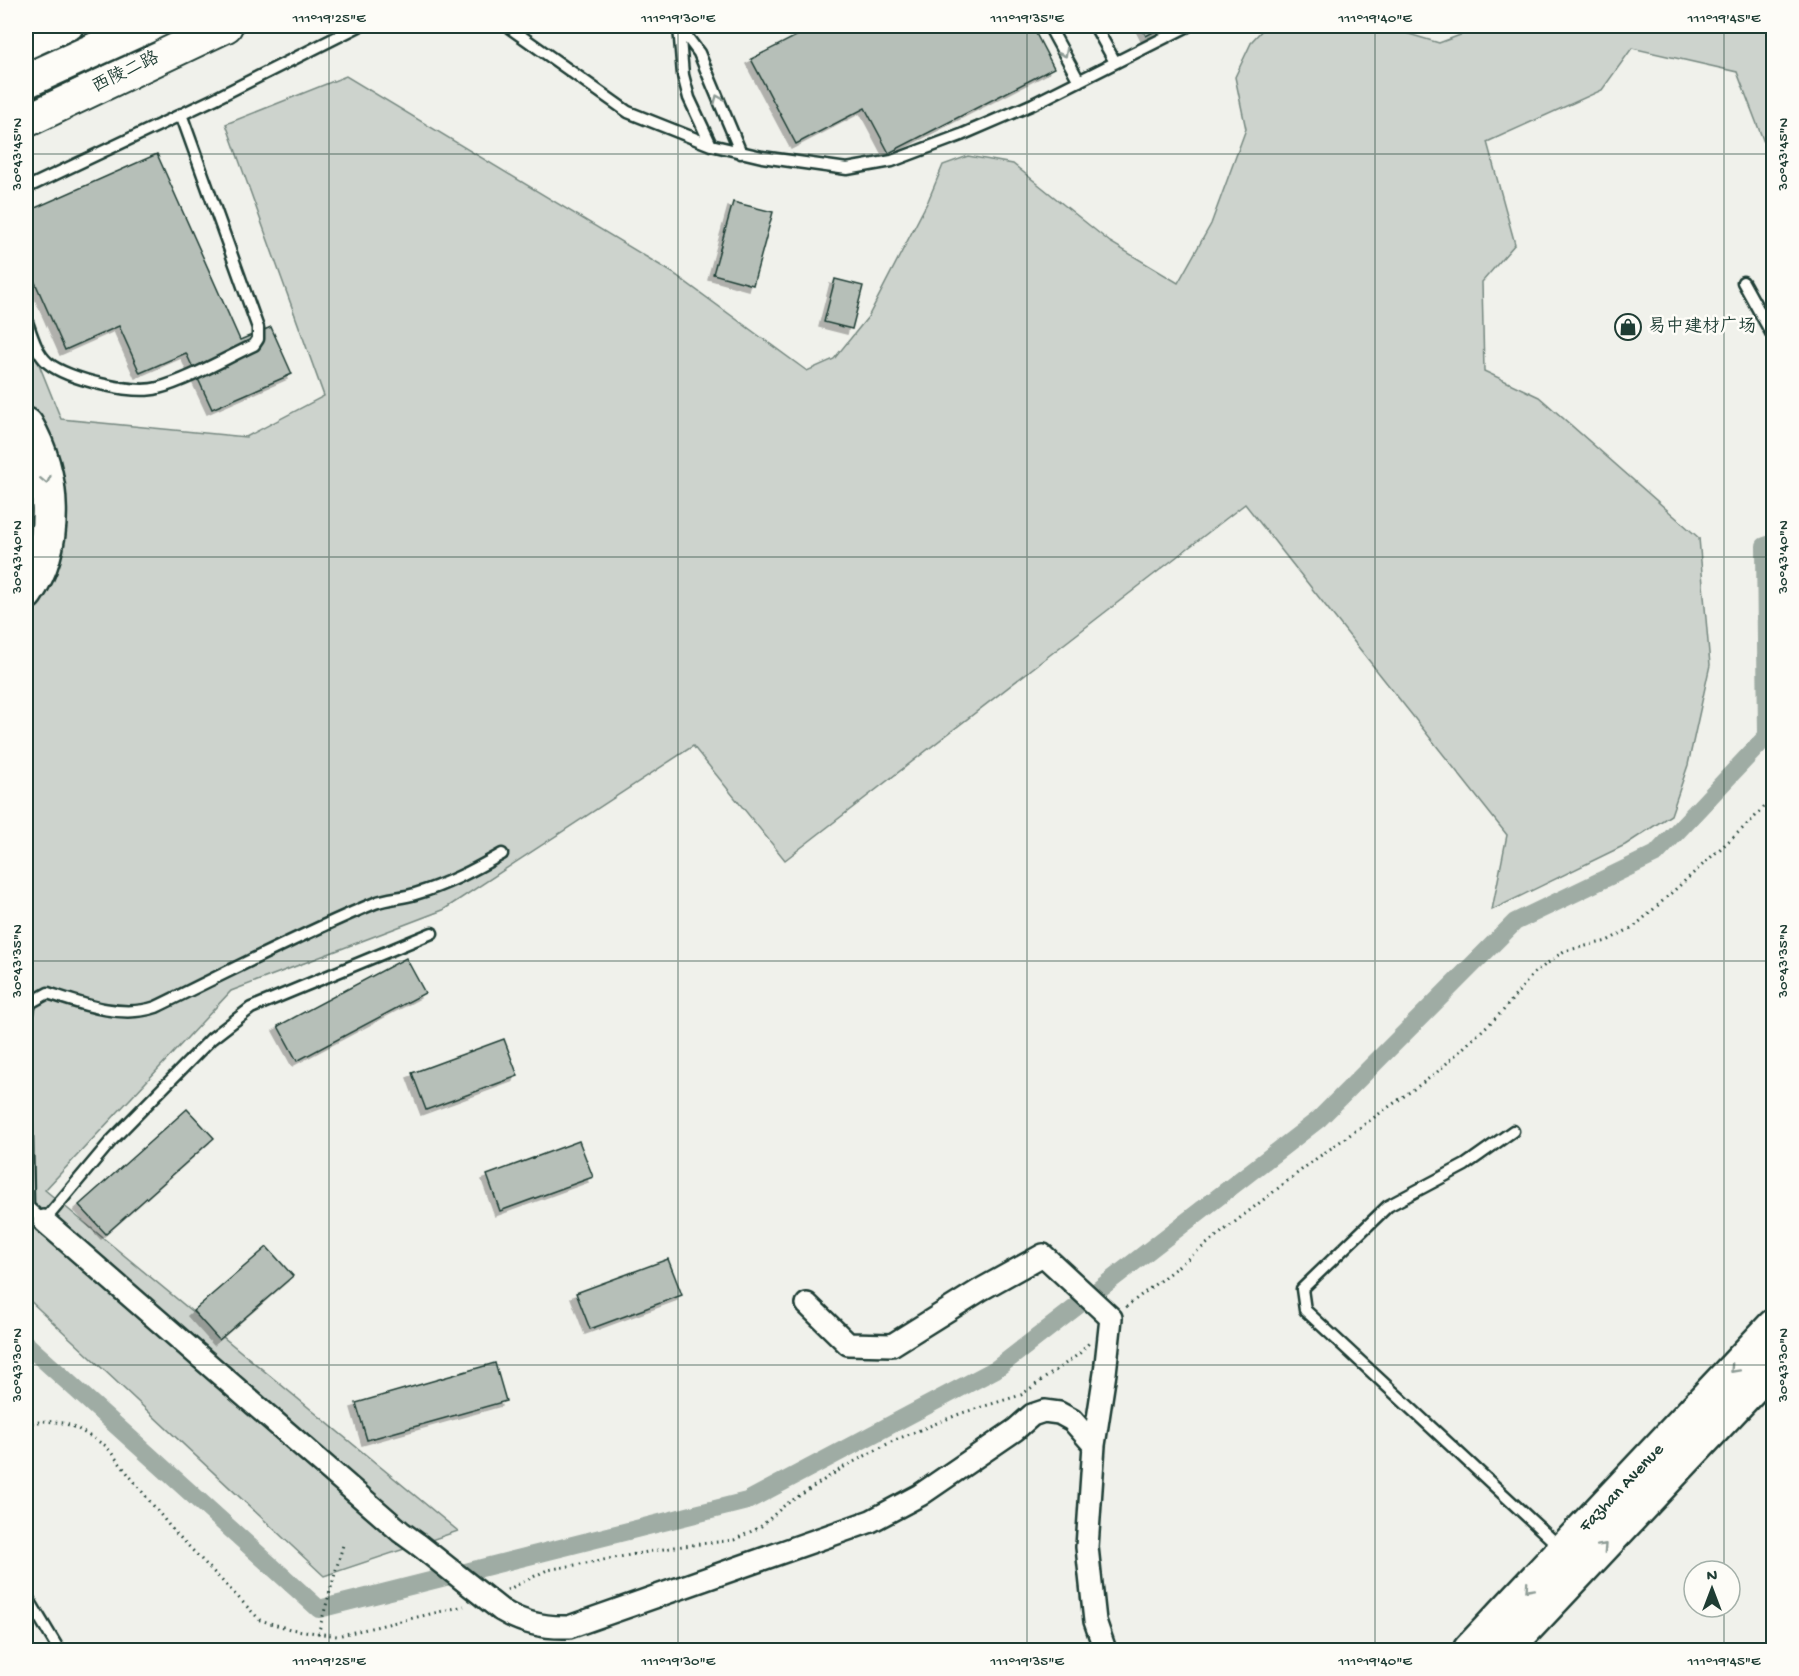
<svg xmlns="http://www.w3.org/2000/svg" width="1799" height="1676" font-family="'Gochi Hand','LXGW WenKai TC',sans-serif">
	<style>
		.green { fill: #cdd3cd; stroke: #768880; stroke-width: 1.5 }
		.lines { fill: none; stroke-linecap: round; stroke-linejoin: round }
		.canal { stroke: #9faca4; stroke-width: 18 }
		.building { fill: #b6bfb8; stroke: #1f3d34; stroke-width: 1.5; filter: url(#shadow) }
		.lane-casing { stroke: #1f3d34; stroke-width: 15 }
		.street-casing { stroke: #1f3d34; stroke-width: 26 }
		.primary-casing { stroke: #1f3d34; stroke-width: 36 }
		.highway-casing { stroke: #1f3d34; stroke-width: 38 }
		.path { stroke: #1f3d34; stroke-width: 3; stroke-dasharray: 1.5 4.5; stroke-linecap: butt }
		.lane { stroke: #fdfcf7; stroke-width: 10 }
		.street { stroke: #fdfcf7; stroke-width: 21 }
		.primary { stroke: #fdfcf7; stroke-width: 32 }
		.highway { stroke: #fdfcf7; stroke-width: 33 }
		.street-bridge-casing { stroke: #1f3d34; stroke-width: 26; stroke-linecap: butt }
		.highway-bridge-casing { stroke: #1f3d34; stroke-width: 38; stroke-linecap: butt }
		.street-bridge { stroke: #fdfcf7; stroke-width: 21 }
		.highway-bridge { stroke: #fdfcf7; stroke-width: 33 }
		.oneway { stroke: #8e9c96 }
		.ticks { fill: none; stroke: #1f3d34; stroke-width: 1.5; stroke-opacity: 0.45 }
		.labels { text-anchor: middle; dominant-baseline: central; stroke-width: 5; stroke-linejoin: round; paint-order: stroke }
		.street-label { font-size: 18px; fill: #1f3d34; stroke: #fdfcf7 }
		.poi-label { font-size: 18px; fill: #1f3d34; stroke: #fdfcf7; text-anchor: start }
		.neatline { fill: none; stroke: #1f3d34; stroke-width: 2 }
		.ticks-label { font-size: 15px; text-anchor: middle; fill: #1f3d34 }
	</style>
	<defs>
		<filter id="shadow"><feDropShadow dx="-5" dy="5" stdDeviation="0" flood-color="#0004"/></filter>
	</defs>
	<rect width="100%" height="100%" fill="#f0f1eb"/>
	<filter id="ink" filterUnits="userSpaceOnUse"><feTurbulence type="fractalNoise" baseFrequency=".0167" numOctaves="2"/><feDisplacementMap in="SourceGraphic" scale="12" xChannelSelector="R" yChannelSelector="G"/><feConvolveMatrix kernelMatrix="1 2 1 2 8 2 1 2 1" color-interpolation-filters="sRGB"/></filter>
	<g filter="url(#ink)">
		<!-- green -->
		<path class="green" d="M 1266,26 L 1382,26 L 1439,43 L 1471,31 L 1478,26 L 1773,26 L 1773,166 L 1737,72 L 1632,48 L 1602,90 L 1487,142 L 1515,244 L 1482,282 L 1484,371 L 1539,397 L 1699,538 L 1710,665 L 1688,765 L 1671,815 L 1625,845 L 1492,910 L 1507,835 L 1245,504 L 785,860 L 693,746 L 443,910 L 231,991 L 45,1190 L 458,1531 L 324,1576 L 26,1297 L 26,332 L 61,419 L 246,437 L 324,396 L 226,124 L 346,76 L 673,273 L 807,371 L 834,359 L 868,317 L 928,201 L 943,165 L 968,156 L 1013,164 L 1110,242 L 1178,283 L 1211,224 L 1246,129 L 1235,77 L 1252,41 Z"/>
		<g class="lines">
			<!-- canal -->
			<path class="canal" d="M 26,1344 L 319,1609 L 747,1501 L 996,1369 L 1319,1119 L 1515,922 L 1656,854 L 1767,736 L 1765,546 L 1774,543"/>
		</g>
		<!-- building -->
		<path class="building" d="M 816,26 L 1032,26 L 1054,68 L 889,153 L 865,108 L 796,144 L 751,59 Z
			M 1141,26 L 1165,26 L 1146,36 Z
			M 157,154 L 240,340 L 271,327 L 292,374 L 212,409 L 186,353 L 140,373 L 119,326 L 65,350 L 26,262 L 26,212 Z
			M 733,202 L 773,212 L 753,285 L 713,274 Z
			M 835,279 L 863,286 L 852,329 L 824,322 Z
			M 406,958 L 425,993 L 297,1061 L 278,1026 Z
			M 504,1039 L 518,1076 L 426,1110 L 412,1073 Z
			M 187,1109 L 214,1138 L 106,1234 L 79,1205 Z
			M 579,1141 L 593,1177 L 500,1211 L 487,1175 Z
			M 267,1247 L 293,1276 L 219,1340 L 193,1311 Z
			M 668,1259 L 682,1295 L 590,1329 L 576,1293 Z
			M 495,1363 L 506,1401 L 367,1440 L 356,1403 Z"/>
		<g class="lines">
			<defs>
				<path id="lane" d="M 507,26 L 628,112 L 711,145 L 762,157 L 847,169 L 892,161 L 961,135 L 1033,104 L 1188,26
					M 679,26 L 699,53 L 741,153
					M 1049,26 L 1079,81
					M 1095,26 L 1115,62
					M 679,27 L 683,75 L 689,98 L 711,145
					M 26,188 L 214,99 L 359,26
					M 1743,282 L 1774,338
					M 26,319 C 31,333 36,353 48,363 C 67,379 134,395 158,388 C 188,380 224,359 254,345 L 258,339 L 258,328 L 181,114
					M 26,1022 L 30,1003 L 48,993 C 82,1004 121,1019 156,1007 C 228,972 300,934 375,903 C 387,898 402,898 415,894 C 446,885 474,870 502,854
					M 26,1091 L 28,1207 L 44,1221 L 111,1141 L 211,1039 L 251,1008 L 432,933
					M 1513,1131 L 1465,1165 L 1388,1206 L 1302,1289 L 1305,1310 L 1561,1548
					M 26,1595 L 59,1650"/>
				<path id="street" d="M 44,1221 L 401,1532 L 419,1545
					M 807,1304 L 848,1344 L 892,1345 L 980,1290 L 1043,1255 L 1111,1318 L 1105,1373 L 1094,1445 L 1087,1547 L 1095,1621 L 1105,1650
					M 501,1610 C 522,1623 544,1628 569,1627 L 871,1521 L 920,1495 L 1015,1430 L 1032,1415 L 1044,1411 L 1059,1413 L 1072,1420 L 1094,1445"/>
				<path id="primary" d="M 26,121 L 226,26"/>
				<g id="highway">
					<path d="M 26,45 L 66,26"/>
					<path d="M 26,425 C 55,474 59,545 26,593"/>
					<path id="s1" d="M 1470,1650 L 1774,1326"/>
					<path d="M 1505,1650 L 1774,1364"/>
				</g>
			</defs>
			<!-- lane casing -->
			<use href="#lane" class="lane-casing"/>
			<!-- street casing -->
			<use href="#street" class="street-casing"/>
			<!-- primary casing -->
			<use href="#primary" class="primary-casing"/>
			<!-- highway casing -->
			<use href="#highway" class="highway-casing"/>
			<!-- path -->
			<path class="path" d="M 1126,1307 L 1313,1161 L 1435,1074 L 1502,1012 L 1533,974 L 1564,951 L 1607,941 L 1635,926 L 1752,820 L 1774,796
				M 26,1424 L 45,1421 L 64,1423 L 78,1429 L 106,1446 L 171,1528 L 260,1620 L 290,1629 L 337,1636 L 464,1606
				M 507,1590 L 547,1570 L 675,1547 L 734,1540 L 760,1527 L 785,1505 L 844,1467 L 895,1440 L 962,1413 L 1021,1395 L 1079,1354 L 1089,1343
				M 318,1634 L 343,1545"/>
			<!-- lane -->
			<use href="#lane" class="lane"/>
			<!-- street -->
			<use href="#street" class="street"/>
			<!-- primary -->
			<use href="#primary" class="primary"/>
			<!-- highway -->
			<use href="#highway" class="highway"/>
			<defs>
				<path id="street-bridge" d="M 419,1545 L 501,1610"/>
				<path id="highway-bridge" d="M 26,81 L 147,26"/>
			</defs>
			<!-- street-bridge casing -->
			<use href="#street-bridge" class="street-bridge-casing"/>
			<!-- highway-bridge casing -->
			<use href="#highway-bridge" class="highway-bridge-casing"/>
			<!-- street-bridge -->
			<use href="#street-bridge" class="street-bridge"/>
			<!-- highway-bridge -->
			<use href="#highway-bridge" class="highway-bridge"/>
		</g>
		<!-- one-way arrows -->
		<defs><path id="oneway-chevron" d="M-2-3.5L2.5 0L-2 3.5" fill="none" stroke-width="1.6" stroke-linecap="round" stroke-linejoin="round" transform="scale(1.5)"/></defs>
		<g class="oneway">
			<use href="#oneway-chevron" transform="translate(1064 53) rotate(62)"/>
			<use href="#oneway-chevron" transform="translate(718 99) rotate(-113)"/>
			<use href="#oneway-chevron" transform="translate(46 480) rotate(78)"/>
			<use href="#oneway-chevron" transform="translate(1734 1369) rotate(133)"/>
			<use href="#oneway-chevron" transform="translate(1603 1547) rotate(-47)"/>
			<use href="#oneway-chevron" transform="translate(1529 1588) rotate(133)"/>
		</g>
	</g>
	<!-- ticks -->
	<path class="ticks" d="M 329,26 L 329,1650M 678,26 L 678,1650M 1027,26 L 1027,1650M 1375,26 L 1375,1650M 1724,26 L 1724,1571M 26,154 L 1774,154M 26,557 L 1774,557M 26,961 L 1774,961M 26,1365 L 1774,1365M 1724,1607 L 1724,1650"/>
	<!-- icons -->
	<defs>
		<symbol id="shop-ring" viewBox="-11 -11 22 22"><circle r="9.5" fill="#fdfcf7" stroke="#1f3d34" stroke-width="1.5"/><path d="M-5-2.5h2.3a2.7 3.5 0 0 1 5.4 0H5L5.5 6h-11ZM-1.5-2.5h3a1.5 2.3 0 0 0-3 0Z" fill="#1f3d34"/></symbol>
	</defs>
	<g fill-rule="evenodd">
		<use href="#shop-ring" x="1613" y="312" width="30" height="30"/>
	</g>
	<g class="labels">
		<!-- street labels -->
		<g class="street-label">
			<text transform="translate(126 73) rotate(-26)">西陵二路</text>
			<text stroke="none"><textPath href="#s1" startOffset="222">Fazhan Avenue</textPath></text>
		</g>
		<!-- poi labels -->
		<g class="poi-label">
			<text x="1648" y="327">易中建材广场</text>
		</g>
	</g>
	<!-- margin -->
	<rect width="1799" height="1676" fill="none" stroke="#fdfcf7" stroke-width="66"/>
	<!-- north arrow -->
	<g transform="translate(1712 1589)"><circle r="28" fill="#fdfcf7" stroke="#a4b0a9" stroke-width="1.5"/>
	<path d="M0-4.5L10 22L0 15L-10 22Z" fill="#1f3d34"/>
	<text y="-9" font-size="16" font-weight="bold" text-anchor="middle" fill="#1f3d34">N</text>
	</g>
	<rect x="33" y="33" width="1733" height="1610" class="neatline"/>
	<g class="ticks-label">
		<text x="329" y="22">111°19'25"E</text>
		<text x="678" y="22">111°19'30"E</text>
		<text x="1027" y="22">111°19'35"E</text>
		<text x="1375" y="22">111°19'40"E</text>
		<text x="1724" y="22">111°19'45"E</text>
		<text transform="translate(16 154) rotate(-90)" y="5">30°43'45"N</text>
		<text transform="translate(1782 154) rotate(-90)" y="5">30°43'45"N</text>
		<text transform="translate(16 557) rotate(-90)" y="5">30°43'40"N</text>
		<text transform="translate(1782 557) rotate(-90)" y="5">30°43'40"N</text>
		<text transform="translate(16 961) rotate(-90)" y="5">30°43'35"N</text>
		<text transform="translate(1782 961) rotate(-90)" y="5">30°43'35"N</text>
		<text transform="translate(16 1365) rotate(-90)" y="5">30°43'30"N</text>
		<text transform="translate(1782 1365) rotate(-90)" y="5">30°43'30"N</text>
		<text x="329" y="1665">111°19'25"E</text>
		<text x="678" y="1665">111°19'30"E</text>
		<text x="1027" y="1665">111°19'35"E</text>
		<text x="1375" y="1665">111°19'40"E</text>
		<text x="1724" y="1665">111°19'45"E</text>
	</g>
</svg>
